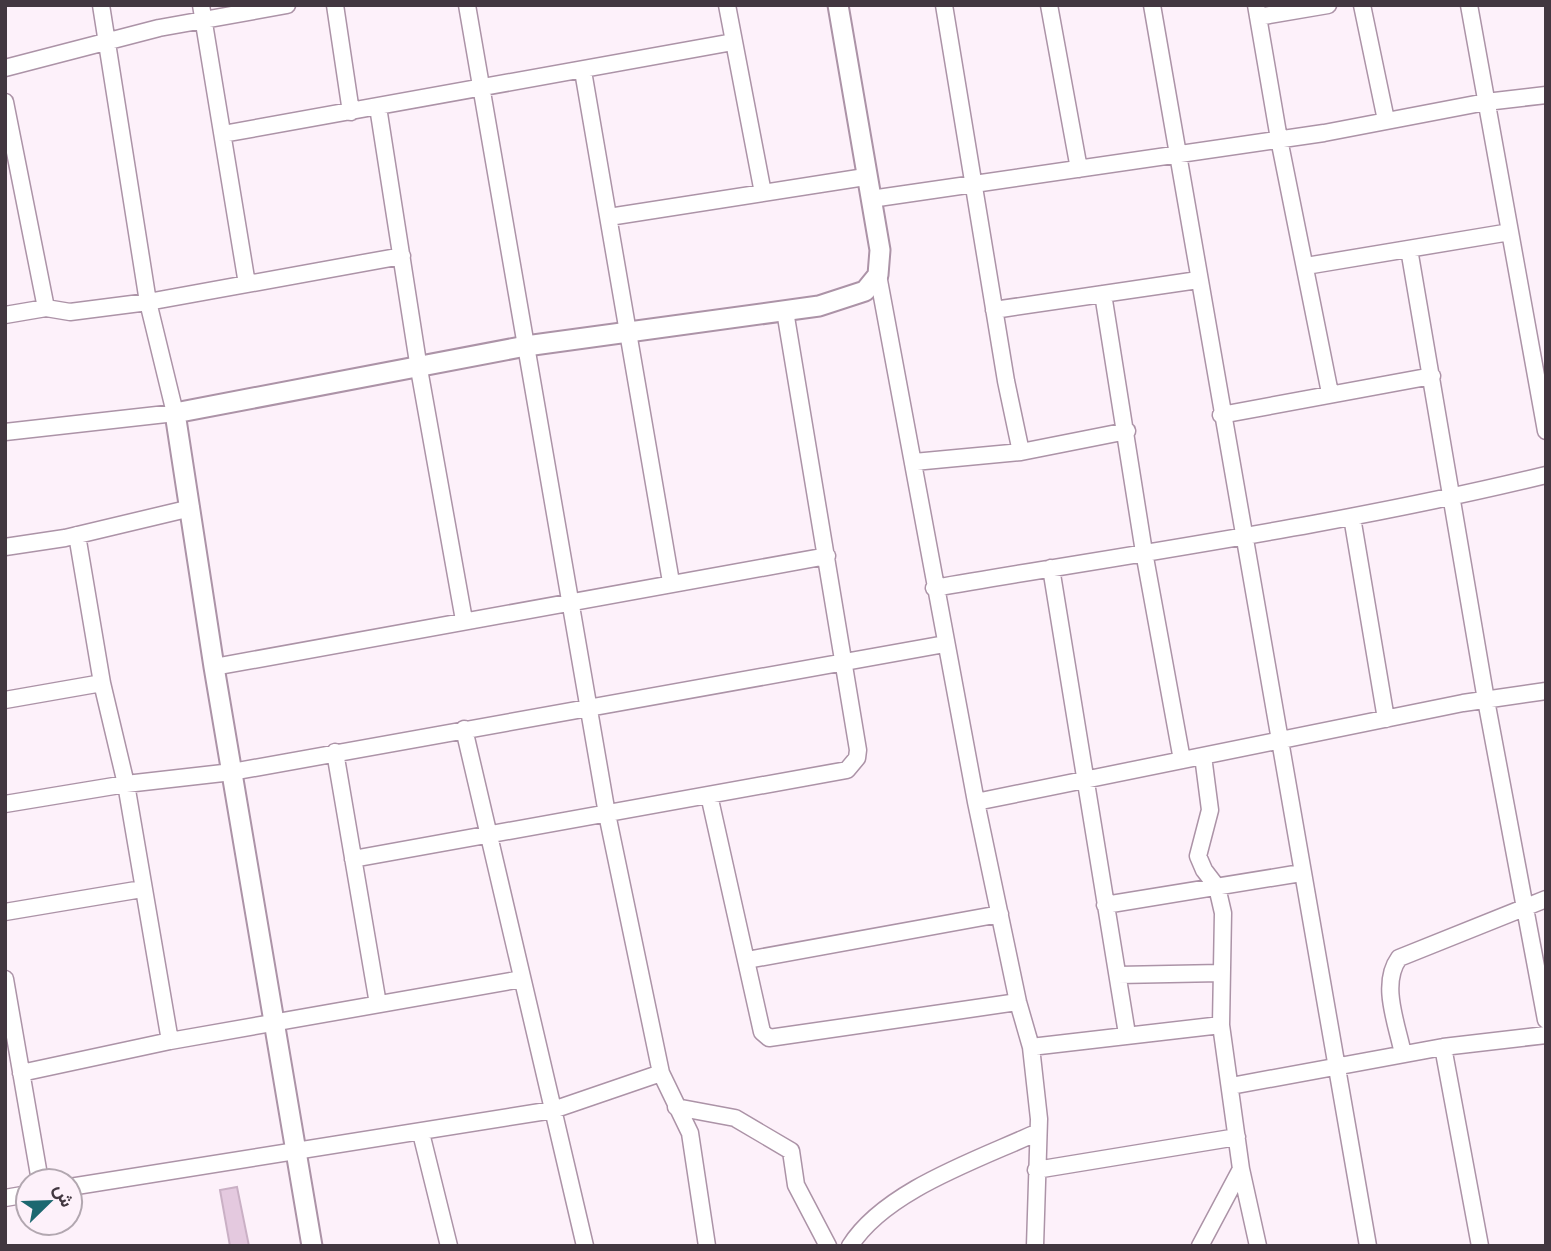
<svg xmlns="http://www.w3.org/2000/svg" width="1551" height="1251" font-family="Raleway,Vazirmatn,sans-serif">
	<style>
		.building { fill: #e4c9df; stroke: #cab0c5; stroke-width: 2 }
		.lines { fill: none; stroke-linecap: round; stroke-linejoin: round }
		.minor-casing { stroke: #ac93a7; stroke-width: 19 }
		.tertiary-casing { stroke: #ac93a7; stroke-width: 23 }
		.minor { stroke: #fff; stroke-width: 16 }
		.tertiary { stroke: #fff; stroke-width: 19 }
	</style>
	<rect width="100%" height="100%" fill="#fdf1fa"/>
	<!-- building -->
	<path class="building" d="M 237,1187 L 249,1246 L 230,1246 L 220,1190 Z"/>
	<g class="lines">
		<defs>
			<path id="minor" d="M 201,5 L 247,284
				M 335,5 L 351,112
				M 467,5 L 607,814 L 661,1073 L 690,1133 L 707,1246
				M 727,5 L 763,193
				M 944,5 L 1006,381 L 1021,452
				M 1049,5 L 1079,169
				M 1152,5 L 1368,1246
				M 1256,5 L 1279,139 L 1330,393
				M 1362,5 L 1386,120
				M 1469,5 L 1546,431
				M 1258,17 L 1328,5
				M 5,68 L 159,28 L 287,5
				M 583,71 L 671,582
				M 5,102 L 46,308
				M 378,107 L 419,369 L 464,620
				M 223,134 L 733,42
				M 871,199 L 1324,133 L 1486,102 L 1546,95
				M 609,217 L 865,177
				M 1409,249 L 1486,700 L 1546,1020
				M 1306,266 L 1510,232
				M 878,275 L 976,802 L 1018,1002 L 1031,1047 L 1039,1119 L 1035,1246
				M 1103,294 L 1144,552 L 1182,760
				M 994,310 L 1198,280
				M 5,315 L 46,308 L 70,312 L 148,302 L 402,256
				M 1221,415 L 1432,376
				M 5,432 L 175,413 L 148,302 L 101,5
				M 914,462 L 1021,452 L 1127,431
				M 1352,517 L 1386,719
				M 77,535 L 102,683 L 126,784 L 170,1041
				M 5,547 L 65,538 L 191,508
				M 1051,568 L 1127,1034
				M 934,588 C 1138,553 1345,524 1546,475
				M 214,667 L 827,556
				M 5,700 L 102,683
				M 464,729 L 585,1246
				M 335,752 L 378,1004
				M 1203,756 L 1210,810 L 1198,856 L 1204,870 L 1217,887 L 1223,913 L 1221,1025 L 1241,1169 L 1258,1246
				M 709,795 L 762,1032 L 769,1038 L 1018,1002
				M 976,802 L 1463,703 L 1546,691
				M 5,804 L 126,784 L 232,772 L 945,644
				M 353,859 L 847,770 L 857,758 L 858,750 L 785,311
				M 1105,905 L 1301,873
				M 5,912 L 142,889
				M 747,960 L 1000,914
				M 1118,975 L 1221,973
				M 5,979 L 40,1181
				M 1031,1047 L 1221,1025
				M 1443,1047 L 1480,1246
				M 1403,1054 C 1397,1024 1380,984 1399,958 L 1546,899
				M 21,1073 L 170,1041 L 522,979
				M 1231,1086 L 1443,1047 L 1546,1035
				M 676,1107 L 735,1118 L 791,1151 L 796,1185 L 828,1246
				M 421,1133 L 449,1246
				M 1036,1170 L 1237,1137
				M 70,1187 L 553,1110 L 661,1073
				M 5,1198 L 28,1194
				M 850,1246 C 885,1190 980,1159 1038,1132
				M 1200,1246 L 1241,1169"/>
			<path id="tertiary" d="M 312,1246 L 214,667 L 175,413 L 526,346 L 819,306 L 865,291 L 878,275 L 880,250 L 838,5"/>
		</defs>
		<!-- minor casing -->
		<use href="#minor" class="minor-casing"/>
		<!-- tertiary casing -->
		<use href="#tertiary" class="tertiary-casing"/>
		<!-- minor -->
		<use href="#minor" class="minor"/>
		<!-- tertiary -->
		<use href="#tertiary" class="tertiary"/>
	</g>
	<!-- border -->
	<rect width="1551" height="1251" fill="none" stroke="#423740" stroke-width="14"/>
	<!-- north arrow -->
	<g transform="translate(49 1202) rotate(67)"><circle r="33" fill="#fdf1fa" stroke="#b2a7b0" stroke-width="2"/>
	<path d="M0-5L12 26L0 18L-12 26Z" fill="#1c6870"/>
	<text y="-10" font-size="19" font-weight="bold" text-anchor="middle" fill="#423740">ش</text>
	</g>
</svg>
